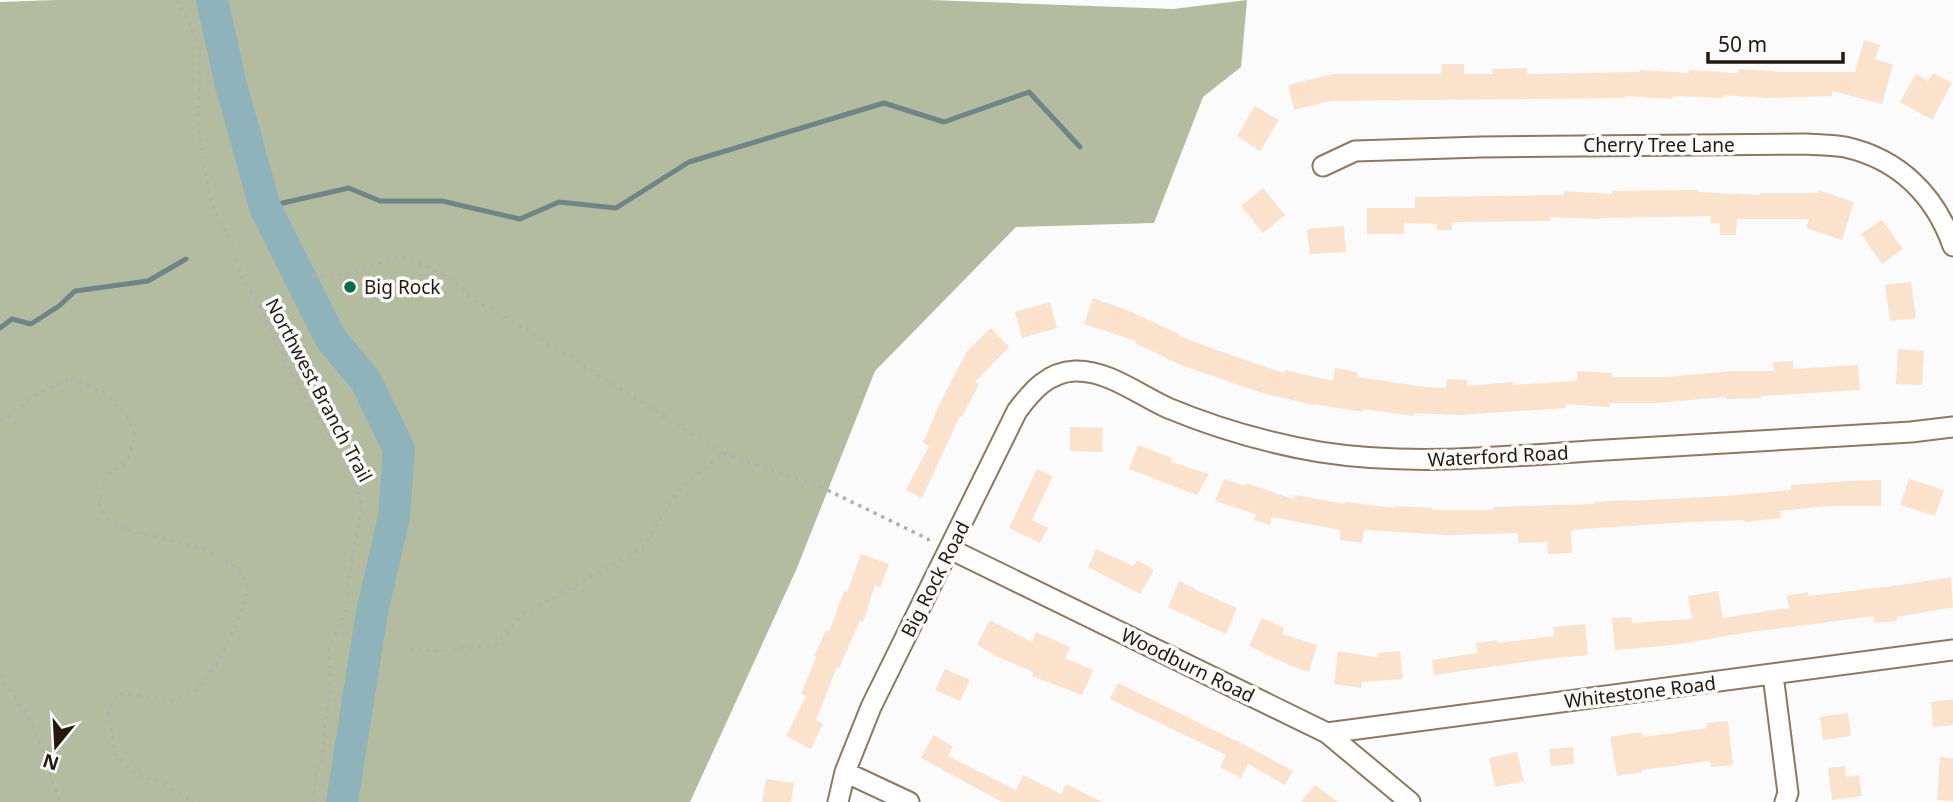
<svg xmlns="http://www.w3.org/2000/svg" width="1953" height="802" font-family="'Noto Sans',sans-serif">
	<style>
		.forest { fill: #b4bca0 }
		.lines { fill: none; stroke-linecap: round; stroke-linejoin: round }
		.stream { stroke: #6f8587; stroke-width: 5 }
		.river { stroke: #8fb3ba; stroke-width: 32 }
		.building { fill: #fbe2cc }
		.minor-casing { stroke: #8e785e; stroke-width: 23 }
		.path { stroke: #b4b1ad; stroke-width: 3.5; stroke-dasharray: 3.5 5; stroke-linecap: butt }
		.minor { stroke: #fff; stroke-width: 19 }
		.poi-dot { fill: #0b6d43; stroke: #fbfbfb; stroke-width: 2.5 }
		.labels { text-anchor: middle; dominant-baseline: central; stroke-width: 7; stroke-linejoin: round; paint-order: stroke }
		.street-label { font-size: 19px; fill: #231a0f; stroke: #fbfbfb }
		.poi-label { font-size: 19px; fill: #231a0f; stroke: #fbfbfb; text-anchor: start }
	</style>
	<rect width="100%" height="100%" fill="#fbfbfb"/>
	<!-- forest -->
	<path class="forest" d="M 55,0 L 931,0 L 1173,9 L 1247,0 L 1241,67 L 1203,97 L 1154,223 L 1016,227 L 875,371 L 797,568 L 690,802 L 0,802 L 0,2 Z"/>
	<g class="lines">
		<!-- stream -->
		<path class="stream" d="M 265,207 L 349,188 L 380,201 L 442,201 L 520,219 L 559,202 L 616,208 L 689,162 L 884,103 L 944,122 L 1029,92 L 1080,147
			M 0,328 L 12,319 L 31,324 L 59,306 L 75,291 L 148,281 L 186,259"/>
		<!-- river -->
		<path class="river" d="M 212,0 L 231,85 L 265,207 L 331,339 L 366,381 L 399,449 L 394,517 L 372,612 L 342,802"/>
	</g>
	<!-- building -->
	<path class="building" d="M 1864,40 L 1880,45 L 1875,59 L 1893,65 L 1882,104 L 1832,91 L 1832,96 L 1766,98 L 1723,95 L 1723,98 L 1673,96 L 1672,99 L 1625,96 L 1625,98 L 1330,101 L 1294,110 L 1288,85 L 1333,74 L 1441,74 L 1442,64 L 1464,64 L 1464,74 L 1493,74 L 1492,69 L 1527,68 L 1527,74 L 1640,72 L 1640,70 L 1689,73 L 1689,70 L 1738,73 L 1739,69 L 1774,71 L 1774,72 L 1855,72 Z
		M 1933,73 L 1952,83 L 1932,120 L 1900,102 L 1916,74 L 1928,81 Z
		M 1255,106 L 1279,120 L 1260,151 L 1237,136 Z
		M 1263,188 L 1285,215 L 1263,233 L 1241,206 Z
		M 1698,190 L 1698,192 L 1760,195 L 1760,193 L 1818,193 L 1818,190 L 1854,202 L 1842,240 L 1806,228 L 1809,219 L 1737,219 L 1736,235 L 1720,235 L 1720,223 L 1710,223 L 1711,216 L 1600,218 L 1600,219 L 1550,217 L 1550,221 L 1452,222 L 1452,230 L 1437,230 L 1437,224 L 1404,223 L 1404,234 L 1367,234 L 1367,208 L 1415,208 L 1415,197 L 1564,195 L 1564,191 L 1612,194 L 1612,191 Z
		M 1882,220 L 1903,249 L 1882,264 L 1861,234 Z
		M 1344,226 L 1346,252 L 1310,254 L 1307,229 Z
		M 1911,282 L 1916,318 L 1890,321 L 1885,285 Z
		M 1093,298 L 1127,310 L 1179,334 L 1178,336 L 1231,355 L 1284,373 L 1285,370 L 1333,381 L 1335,368 L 1357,372 L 1357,377 L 1424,387 L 1446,388 L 1447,379 L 1467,380 L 1467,386 L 1513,382 L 1513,385 L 1577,381 L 1577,371 L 1612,373 L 1612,377 L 1667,377 L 1732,371 L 1774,371 L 1773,362 L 1793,361 L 1793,369 L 1858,365 L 1860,390 L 1761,396 L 1761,398 L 1726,399 L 1726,397 L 1657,403 L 1610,403 L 1610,407 L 1565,404 L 1565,408 L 1459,415 L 1414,413 L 1414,416 L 1364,409 L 1363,412 L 1313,404 L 1313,405 L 1259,392 L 1181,365 L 1135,343 L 1136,341 L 1084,324 Z
		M 1050,302 L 1057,328 L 1022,338 L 1015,312 Z
		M 991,328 L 1009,347 L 975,382 L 979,384 L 962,417 L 960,416 L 922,498 L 906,490 L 929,446 L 923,443 L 939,405 L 967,351 Z
		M 1898,349 L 1924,351 L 1922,385 L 1896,384 Z
		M 1070,427 L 1103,428 L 1102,452 L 1070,451 Z
		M 1138,445 L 1172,458 L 1171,462 L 1209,474 L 1197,495 L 1129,469 Z
		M 1037,469 L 1053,476 L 1032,520 L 1048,528 L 1040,543 L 1009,528 Z
		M 1224,479 L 1245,486 L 1245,483 L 1294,499 L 1295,495 L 1344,504 L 1345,502 L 1395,508 L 1395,506 L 1432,508 L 1431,510 L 1493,510 L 1493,507 L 1595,504 L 1595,502 L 1629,500 L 1629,501 L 1726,496 L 1791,490 L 1791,485 L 1847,481 L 1881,480 L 1881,506 L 1828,506 L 1780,511 L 1781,518 L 1745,522 L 1744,520 L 1691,522 L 1581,529 L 1571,531 L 1572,553 L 1548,554 L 1547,542 L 1518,543 L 1518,533 L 1447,535 L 1364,530 L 1362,543 L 1340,540 L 1341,530 L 1272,517 L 1270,525 L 1254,520 L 1256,514 L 1215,501 Z
		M 1909,479 L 1944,490 L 1935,516 L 1900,505 Z
		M 1096,549 L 1133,566 L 1137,560 L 1154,570 L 1140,594 L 1088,567 Z
		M 861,554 L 889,564 L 880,587 L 875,585 L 863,622 L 860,621 L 839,668 L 837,667 L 816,720 L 823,724 L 811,749 L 786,736 L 806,696 L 801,694 L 816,657 L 814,656 L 826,630 L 829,632 L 844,591 L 847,592 Z
		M 1951,577 L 1953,607 L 1897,617 L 1897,621 L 1875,623 L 1874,616 L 1743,633 L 1673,645 L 1615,650 L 1612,618 L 1631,617 L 1632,623 L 1692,619 L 1688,596 L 1718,591 L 1723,618 L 1789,608 L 1787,596 L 1808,592 L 1808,596 L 1901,585 Z
		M 1179,581 L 1194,588 L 1194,589 L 1237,608 L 1226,634 L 1168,607 Z
		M 1262,618 L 1284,628 L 1282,634 L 1317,645 L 1309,672 L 1287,664 L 1249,646 Z
		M 990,620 L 1032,642 L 1036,632 L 1070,647 L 1065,658 L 1093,670 L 1082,695 L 1032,676 L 1033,672 L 998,657 L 977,645 Z
		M 1585,624 L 1588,655 L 1546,659 L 1434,675 L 1432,660 L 1477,653 L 1476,643 L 1497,640 L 1498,643 L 1554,636 L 1553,627 Z
		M 1338,651 L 1379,658 L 1378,653 L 1400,651 L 1403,679 L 1362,682 L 1361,688 L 1334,684 Z
		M 945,669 L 970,680 L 960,701 L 935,690 Z
		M 1118,683 L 1234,740 L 1234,739 L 1293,771 L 1285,785 L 1248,764 L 1241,778 L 1220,767 L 1226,755 L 1110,699 Z
		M 1953,699 L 1953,725 L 1933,727 L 1931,702 Z
		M 1848,713 L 1851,736 L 1823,740 L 1820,717 Z
		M 1728,721 L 1733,765 L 1711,767 L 1710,761 L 1642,770 L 1642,772 L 1617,776 L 1610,737 L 1642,732 L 1643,737 L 1707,728 L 1706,723 Z
		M 933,735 L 953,746 L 948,756 L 1016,790 L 1023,775 L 1061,794 L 1066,784 L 1102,802 L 1002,802 L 921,758 Z
		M 1573,747 L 1574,764 L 1551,766 L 1549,749 Z
		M 1517,752 L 1524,781 L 1495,787 L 1489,758 Z
		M 1940,757 L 1953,758 L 1953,801 L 1937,800 Z
		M 1845,766 L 1846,777 L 1859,775 L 1862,796 L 1832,800 L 1828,768 Z
		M 766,779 L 794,783 L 791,802 L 762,802 Z
		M 1315,785 L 1338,802 L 1301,802 Z"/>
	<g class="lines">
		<defs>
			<path id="minor" d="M 1323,166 L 1355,151 L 1481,147 L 1807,144 C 1819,145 1833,145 1845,147 C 1899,159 1935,195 1953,246
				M 950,549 L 1327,733 L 1410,802
				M 1773,675 L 1788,793 L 1785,802
				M 1327,733 L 1953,650
				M 845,772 L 909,802
				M 838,802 L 845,772 L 871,707 L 1017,411 C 1032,391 1048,372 1075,371 C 1108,370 1139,395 1168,408 C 1216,428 1268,443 1320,452 C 1409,466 1499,457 1589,451 C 1696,445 1804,438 1911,432 L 1953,427"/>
		</defs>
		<!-- minor casing -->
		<use href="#minor" class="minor-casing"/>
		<!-- path -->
		<path class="path" d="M 177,0 L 200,46 L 198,126 L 204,166 L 213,209 L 231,240 L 242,277 L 263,311 L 277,346 L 304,396 L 323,424 L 355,478 L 362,507 L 352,559 L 345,613 L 329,650 L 330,686 L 321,762 L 316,771 L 313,802
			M 312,276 L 341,275 L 402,256 L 449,277 L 473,300 L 513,321 L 722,453
			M 0,420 L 5,420 L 37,394 L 72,377 L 104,393 L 125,413 L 135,435 L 127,461 L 105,477 L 99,507 L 108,519 L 119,527 L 135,532 L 202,548 L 238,568 L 247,582 L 246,601 L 221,658 L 196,691 L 174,701 L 120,693 L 108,708 L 115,754 L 135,773 L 165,784 L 193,802
			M 410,649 L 440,651 L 496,645 L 523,614 L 643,548 L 678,491 L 722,453 L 819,486 L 928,539 L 930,545
			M 0,675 L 33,725 L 60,802"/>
		<!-- minor -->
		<use href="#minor" class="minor"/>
	</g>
	<!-- markers -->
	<circle class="poi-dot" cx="350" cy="287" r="7"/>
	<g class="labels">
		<!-- street labels -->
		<g class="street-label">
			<text x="1659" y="145">Cherry Tree Lane</text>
			<text transform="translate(319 390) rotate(62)">Northwest Branch Trail</text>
			<text transform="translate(1498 456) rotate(-3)">Waterford Road</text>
			<text transform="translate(935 579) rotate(-63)">Big Rock Road</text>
			<text transform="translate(1188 665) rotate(26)">Woodburn Road</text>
			<text transform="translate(1640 692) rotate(-7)">Whitestone Road</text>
		</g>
		<!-- poi labels -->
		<g class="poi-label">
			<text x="364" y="287">Big Rock</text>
		</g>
	</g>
	<!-- north arrow -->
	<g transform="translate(56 746) rotate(198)" stroke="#fbfbfb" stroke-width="5" paint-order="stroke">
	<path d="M0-5L12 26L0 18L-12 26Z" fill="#231a0f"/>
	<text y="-10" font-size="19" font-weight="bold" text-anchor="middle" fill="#231a0f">N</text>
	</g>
	<!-- scale -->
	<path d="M1708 52v10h135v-10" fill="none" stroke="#231a0f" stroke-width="3.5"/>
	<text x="1718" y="52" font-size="21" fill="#231a0f" stroke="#fbfbfb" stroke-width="5" paint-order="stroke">50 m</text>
</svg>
